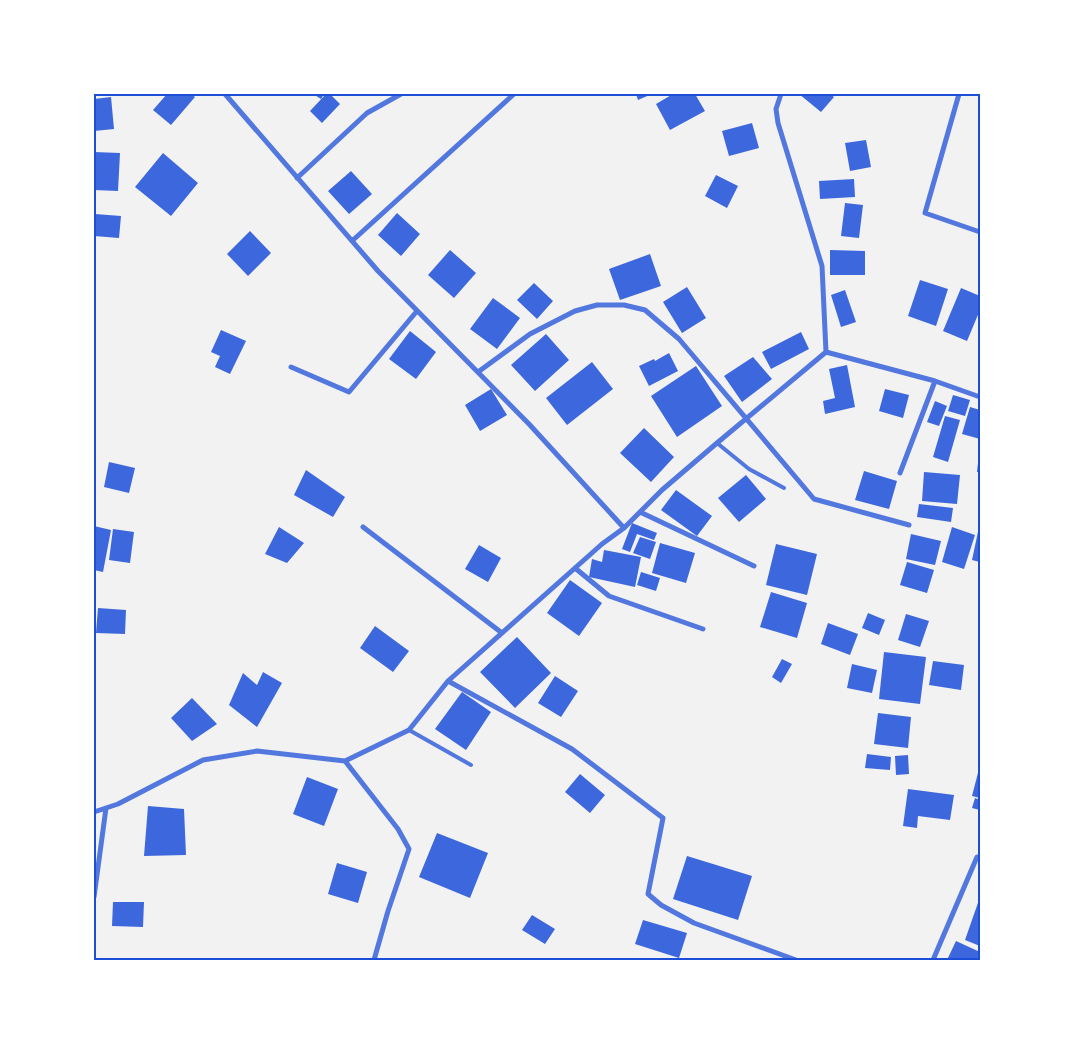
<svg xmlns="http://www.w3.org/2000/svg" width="1074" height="1054" font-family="'Varela Round',sans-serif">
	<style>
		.building { fill: #3d67dc }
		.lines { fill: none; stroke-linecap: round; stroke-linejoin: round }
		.service { stroke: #5277de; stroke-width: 4 }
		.minor { stroke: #5277de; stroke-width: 5 }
		.neatline { fill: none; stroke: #1d4ed8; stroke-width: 2 }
	</style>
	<rect width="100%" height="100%" fill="#f2f2f2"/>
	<!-- building -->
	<path class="building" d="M 167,94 L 191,94 L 195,97 L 171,125 L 153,110 Z
		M 313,94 L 324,94 L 321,99 Z
		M 326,94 L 330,94 L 340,104 L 322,123 L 310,111 Z
		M 636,94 L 652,94 L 638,100 Z
		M 673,94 L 695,94 L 705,111 L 670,130 L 656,104 Z
		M 799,94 L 830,94 L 834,97 L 821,112 Z
		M 111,97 L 114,129 L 94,131 L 94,99 Z
		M 752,123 L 759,148 L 729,156 L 722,131 Z
		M 866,140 L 871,167 L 850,171 L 845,143 Z
		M 94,152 L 120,153 L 118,191 L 94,190 Z
		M 163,153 L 198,183 L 171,216 L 135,187 Z
		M 351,171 L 372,194 L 349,214 L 328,191 Z
		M 716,175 L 738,186 L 727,208 L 705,196 Z
		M 854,179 L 855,197 L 820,199 L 819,181 Z
		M 845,203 L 863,205 L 859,238 L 841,236 Z
		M 397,213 L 420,234 L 401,256 L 378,235 Z
		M 95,214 L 121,216 L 119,238 L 94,236 Z
		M 250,231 L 271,253 L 248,276 L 227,254 Z
		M 450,250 L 476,273 L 454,298 L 428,275 Z
		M 830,250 L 865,251 L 865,275 L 830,275 Z
		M 650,254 L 661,286 L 620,300 L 609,269 Z
		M 920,280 L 948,289 L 936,326 L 908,316 Z
		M 534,283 L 553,301 L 537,319 L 517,300 Z
		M 687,287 L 706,318 L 682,333 L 663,302 Z
		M 961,288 L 980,296 L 980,310 L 967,341 L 943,331 Z
		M 845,290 L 856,322 L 841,327 L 831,295 Z
		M 493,298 L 520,318 L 497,349 L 470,329 Z
		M 221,330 L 246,341 L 230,374 L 215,367 L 220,356 L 211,352 Z
		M 410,331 L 436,352 L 416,379 L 389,359 Z
		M 801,332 L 809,349 L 771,369 L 762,352 Z
		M 546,334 L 569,360 L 535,391 L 511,365 Z
		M 669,353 L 678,371 L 649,386 L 639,366 L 654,359 L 655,361 Z
		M 753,357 L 772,379 L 742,402 L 724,376 Z
		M 592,362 L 613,389 L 567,425 L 546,398 Z
		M 847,365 L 855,407 L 825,414 L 823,401 L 835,398 L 829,369 Z
		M 696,366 L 722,406 L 677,437 L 651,396 Z
		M 491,389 L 507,415 L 480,431 L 465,405 Z
		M 885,389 L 909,395 L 903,418 L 879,411 Z
		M 953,395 L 970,400 L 965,416 L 948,411 Z
		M 935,401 L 947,406 L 939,426 L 927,422 Z
		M 970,407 L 980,410 L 980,439 L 962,434 Z
		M 945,416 L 960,420 L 948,462 L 933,457 Z
		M 644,428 L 674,457 L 651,482 L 620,453 Z
		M 979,454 L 980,455 L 980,472 L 977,472 Z
		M 109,462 L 135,468 L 129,493 L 104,487 Z
		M 306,470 L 345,497 L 333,517 L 294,495 Z
		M 864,471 L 897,481 L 889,509 L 855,500 Z
		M 924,472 L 960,475 L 957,504 L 922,501 Z
		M 746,475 L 766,499 L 739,522 L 718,498 Z
		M 676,490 L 712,516 L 697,536 L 661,510 Z
		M 919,504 L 953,508 L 951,522 L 917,517 Z
		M 632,523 L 657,533 L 654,540 L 637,534 L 630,552 L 622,549 Z
		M 94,526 L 111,530 L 103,572 L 94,570 Z
		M 279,527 L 304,543 L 287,563 L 265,554 Z
		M 952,527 L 975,535 L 964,569 L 942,562 Z
		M 979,527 L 980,527 L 980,562 L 972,560 Z
		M 113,529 L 134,532 L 130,563 L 109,560 Z
		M 911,534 L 941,541 L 935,565 L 906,559 Z
		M 640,537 L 656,542 L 650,559 L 633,553 Z
		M 660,543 L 695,553 L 686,583 L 652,573 Z
		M 776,544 L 817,554 L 807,595 L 766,585 Z
		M 479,545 L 501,558 L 488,582 L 465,569 Z
		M 604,550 L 641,557 L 635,587 L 589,577 L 592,559 L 602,562 Z
		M 907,562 L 934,570 L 927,593 L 900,585 Z
		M 641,572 L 660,578 L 656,591 L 637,585 Z
		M 570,580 L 602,603 L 579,636 L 547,613 Z
		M 771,592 L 807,603 L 797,638 L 760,627 Z
		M 98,608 L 126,610 L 125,634 L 96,633 Z
		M 868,613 L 885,620 L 879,635 L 862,628 Z
		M 906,614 L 929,621 L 920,647 L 898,640 Z
		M 828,623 L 858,634 L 850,655 L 821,644 Z
		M 375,626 L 409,651 L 393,672 L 360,648 Z
		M 517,637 L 551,673 L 515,708 L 480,672 Z
		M 884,652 L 926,657 L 920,704 L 879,699 Z
		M 782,659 L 792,664 L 781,683 L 772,677 Z
		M 933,661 L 964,665 L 961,690 L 929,685 Z
		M 852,664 L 877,670 L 872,693 L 847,688 Z
		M 263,672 L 282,683 L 257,727 L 229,705 L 243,673 L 257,685 Z
		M 555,676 L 578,691 L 561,717 L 538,703 Z
		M 462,692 L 491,712 L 466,750 L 435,729 Z
		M 192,698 L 217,724 L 192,741 L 171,718 Z
		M 878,713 L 911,717 L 908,748 L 874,744 Z
		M 867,754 L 891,757 L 890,770 L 865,768 Z
		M 908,755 L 909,774 L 896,775 L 895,756 Z
		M 980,765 L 980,798 L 972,796 Z
		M 580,774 L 605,795 L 590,813 L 565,792 Z
		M 307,777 L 338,789 L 324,826 L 293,814 Z
		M 908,789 L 954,795 L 950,820 L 918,816 L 917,828 L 903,826 Z
		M 975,798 L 980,800 L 980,810 L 972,808 Z
		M 148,806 L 184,809 L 186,855 L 144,856 Z
		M 437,833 L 488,853 L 470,898 L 419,877 Z
		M 687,856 L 752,876 L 738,920 L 673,899 Z
		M 337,863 L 367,872 L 358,903 L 328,894 Z
		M 980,897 L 980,946 L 965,940 Z
		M 113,902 L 144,902 L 143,927 L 112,926 Z
		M 532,915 L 555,929 L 545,944 L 522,930 Z
		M 643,920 L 687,933 L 679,958 L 635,944 Z
		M 956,941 L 980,952 L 977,960 L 947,960 Z"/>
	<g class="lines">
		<!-- service -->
		<path class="service" d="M 717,443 L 749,469 L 784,488
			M 409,730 L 471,765"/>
		<!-- minor -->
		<path class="minor" d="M 225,94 L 378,271 L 529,424 L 624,528
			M 781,94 L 776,109 L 778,123 L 822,266 L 826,352
			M 959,94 L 925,213 L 980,232
			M 297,178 L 367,113 L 401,94
			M 352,241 L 514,94
			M 291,367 L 349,392 L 417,311
			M 478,372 L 530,334 L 575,311 L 597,305 L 624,305 L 645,310 L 679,339 L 814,499 L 909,525
			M 900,473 L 935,381
			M 640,512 L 754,566
			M 363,527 L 502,633
			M 575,568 L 609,596 L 703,629
			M 448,681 L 572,749 L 663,818 L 648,894 L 661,905 L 694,923 L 796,960
			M 345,761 L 398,829 L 409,849 L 388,911 L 374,960
			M 94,812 L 118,804 L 203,760 L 257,751 L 345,761 L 409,730 L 448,681 L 602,544 L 624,528 L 662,490 L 717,443 L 826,352 L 935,381 L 980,397
			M 94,897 L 106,808
			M 933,960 L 977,857"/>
	</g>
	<!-- border -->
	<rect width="1074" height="1054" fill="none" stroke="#ffffff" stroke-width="190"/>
	<rect x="95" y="95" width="884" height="864" class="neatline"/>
</svg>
